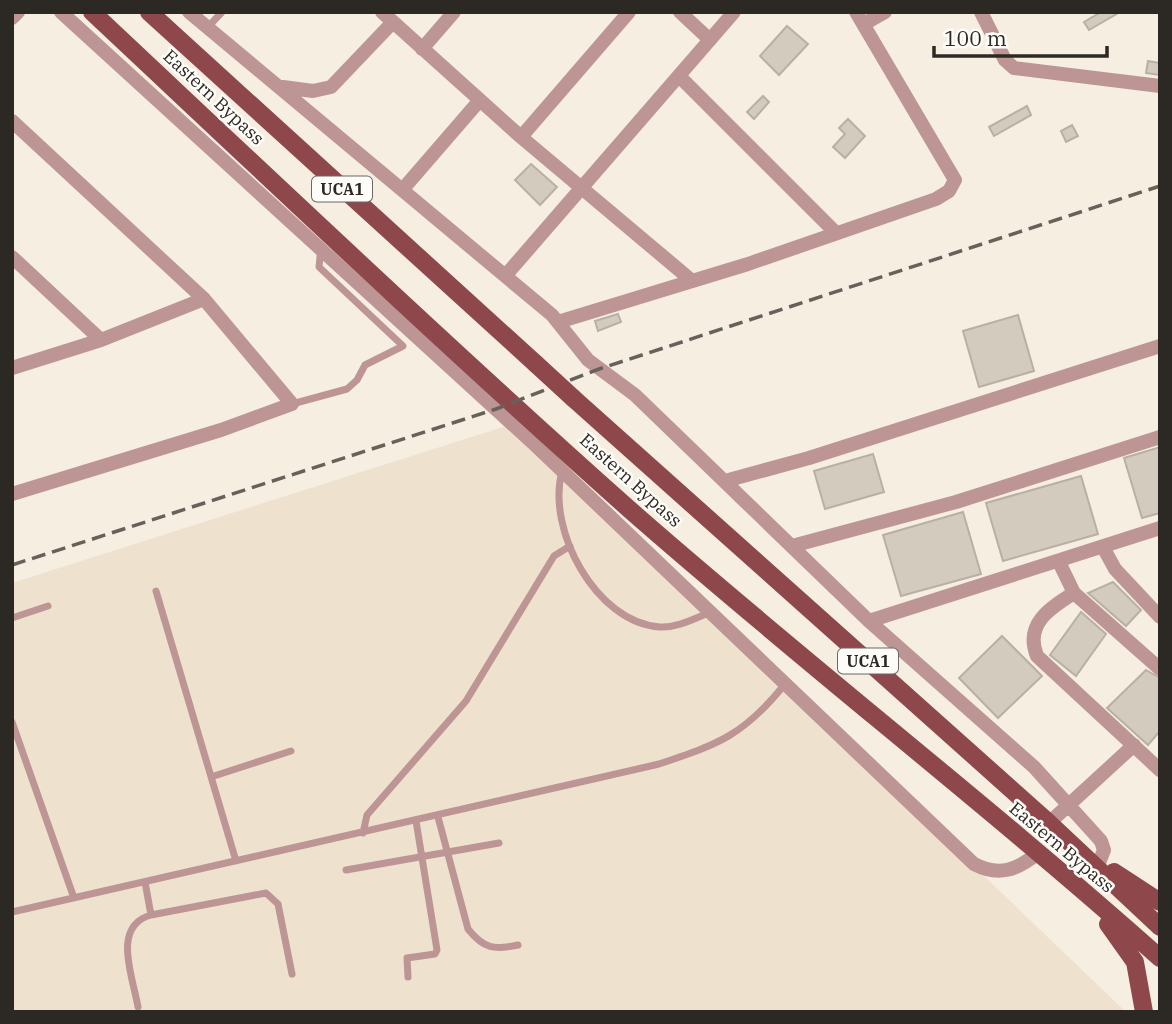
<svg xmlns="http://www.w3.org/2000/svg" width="1172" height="1024" font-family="'IBM Plex Serif',serif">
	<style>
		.built { fill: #eee2cf }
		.building { fill: #d3cbbe; stroke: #b8b0a3; stroke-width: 2 }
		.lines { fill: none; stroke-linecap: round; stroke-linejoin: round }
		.service { stroke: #be9595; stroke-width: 7 }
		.minor { stroke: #be9595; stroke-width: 14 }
		.primary { stroke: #8e484c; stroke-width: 18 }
		.rail { stroke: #66625b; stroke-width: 3.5; stroke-dasharray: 14 7; stroke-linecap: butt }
		.primary-bridge { stroke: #8e484c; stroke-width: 18 }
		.labels { text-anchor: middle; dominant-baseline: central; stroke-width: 5; stroke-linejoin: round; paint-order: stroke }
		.shield { fill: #fefcf9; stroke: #6b6864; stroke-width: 2 }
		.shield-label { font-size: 16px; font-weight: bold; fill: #2c2924 }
		.street-label { font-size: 18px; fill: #2c2924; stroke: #fefcf9 }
	</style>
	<rect width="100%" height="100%" fill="#f6eee1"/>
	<!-- built -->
	<path class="built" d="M 512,424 L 1126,1012 L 12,1012 L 12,583 Z"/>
	<!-- building -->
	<path class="building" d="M 1101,12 L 1120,12 L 1089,30 L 1084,22 Z
		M 787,26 L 808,44 L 779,75 L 760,56 Z
		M 1148,61 L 1160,63 L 1160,75 L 1146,73 Z
		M 763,96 L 769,102 L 754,119 L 747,112 Z
		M 1027,106 L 1031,115 L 994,136 L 989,127 Z
		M 848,119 L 865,136 L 845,158 L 833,147 L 845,134 L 839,128 Z
		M 1072,125 L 1078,136 L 1066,142 L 1061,131 Z
		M 531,164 L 557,187 L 540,205 L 515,180 Z
		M 618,314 L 621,322 L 598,331 L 595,321 Z
		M 1018,315 L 1034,371 L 979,387 L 963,331 Z
		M 1160,447 L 1160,513 L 1142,518 L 1124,458 Z
		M 873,454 L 884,492 L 825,509 L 814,471 Z
		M 1081,476 L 1098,534 L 1003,561 L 986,503 Z
		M 963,512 L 981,574 L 901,596 L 883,535 Z
		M 1113,582 L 1141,610 L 1126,626 L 1088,593 Z
		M 1081,612 L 1106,634 L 1076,676 L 1050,655 Z
		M 1002,636 L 1042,676 L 998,718 L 959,678 Z
		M 1146,670 L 1160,678 L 1160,731 L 1148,745 L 1107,708 Z"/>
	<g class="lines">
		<!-- service -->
		<path class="service" d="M 208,27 L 222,12
			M 292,404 L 347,389 L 357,380 L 365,365 L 403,346 L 319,267 L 321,247
			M 562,472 C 546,529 596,623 660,627 C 678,628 695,618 711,612
			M 156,591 L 236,861
			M 12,618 L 48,606
			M 12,722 L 74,898
			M 211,777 L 291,751
			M 438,817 L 468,929 C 484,949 494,950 518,945
			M 363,833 L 367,815 L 466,701 L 554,556 L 570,546
			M 346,870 L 499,843
			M 145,882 L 151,915
			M 12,912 L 659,764 C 719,744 744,735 785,684
			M 408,977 L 407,958 L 435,954 L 437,950 L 416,821
			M 138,1007 C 133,977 111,926 151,915 L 266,893 L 278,904 L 292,974"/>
		<!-- minor -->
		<path class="minor" d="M 61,12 L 532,442 L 974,864 C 999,877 1017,870 1038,853
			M 189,12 L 552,315 L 588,360 L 635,395 L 869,621 L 1034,767 L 1101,841 L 1104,850 L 1099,863
			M 382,12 L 521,137 L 691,280
			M 680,12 L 710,40
			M 981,12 L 1005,60 L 1014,68 L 1160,86
			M 12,18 L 18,12
			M 864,24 L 885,12
			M 422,49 L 454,12
			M 679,76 L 836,233
			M 283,87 L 313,91 L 331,87 L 393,22
			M 12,121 L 204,299 L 292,404 L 221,430 L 12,494
			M 521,137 L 629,12
			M 403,189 L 480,100
			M 12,257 L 101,340 L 204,299
			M 506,275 L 734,12
			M 558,322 L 748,264 L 936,199 L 949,191 L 955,180 L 856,12
			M 12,368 L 101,340
			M 725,481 L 809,458 L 1160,346
			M 792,546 L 956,502 L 1160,437
			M 1103,547 L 1115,569 L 1160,617
			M 1059,562 L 1074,593 L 1160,669
			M 1074,593 C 1050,608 1024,624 1037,656 L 1160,770
			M 869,621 L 1160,528
			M 1049,823 L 1134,745"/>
		<!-- primary -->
		<path class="primary" d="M 92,12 C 270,179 447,347 629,509 C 803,662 987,804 1160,958
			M 149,12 L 536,364
			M 573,398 L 1049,823 L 1160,927
			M 1114,872 L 1160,902
			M 1108,924 L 1135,962 L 1144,1012"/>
		<!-- rail -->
		<path class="rail" d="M 12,565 L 496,409 L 599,369 L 1160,186"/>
		<!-- primary-bridge -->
		<path class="primary-bridge" d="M 536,364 L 573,398"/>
	</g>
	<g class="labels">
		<!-- shield labels -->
		<g class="shield">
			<rect x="312" y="176.5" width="60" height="25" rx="5"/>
			<rect x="838" y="648.5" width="60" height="25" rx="5"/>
		</g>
		<g class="shield-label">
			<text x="342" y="189">UCA1</text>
			<text x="868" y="661">UCA1</text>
		</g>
		<!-- street labels -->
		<g class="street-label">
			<text transform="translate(214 97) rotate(43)">Eastern Bypass</text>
			<text transform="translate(631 480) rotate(42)">Eastern Bypass</text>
			<text transform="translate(1062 847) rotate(40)">Eastern Bypass</text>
		</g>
	</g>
	<!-- border -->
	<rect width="1172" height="1024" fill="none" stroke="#2c2924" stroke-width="28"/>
	<!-- scale -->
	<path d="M934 46v10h173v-10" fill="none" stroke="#2c2924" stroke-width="3.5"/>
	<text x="944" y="46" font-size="21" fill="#2c2924" stroke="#fefcf9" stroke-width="5" paint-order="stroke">100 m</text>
</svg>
